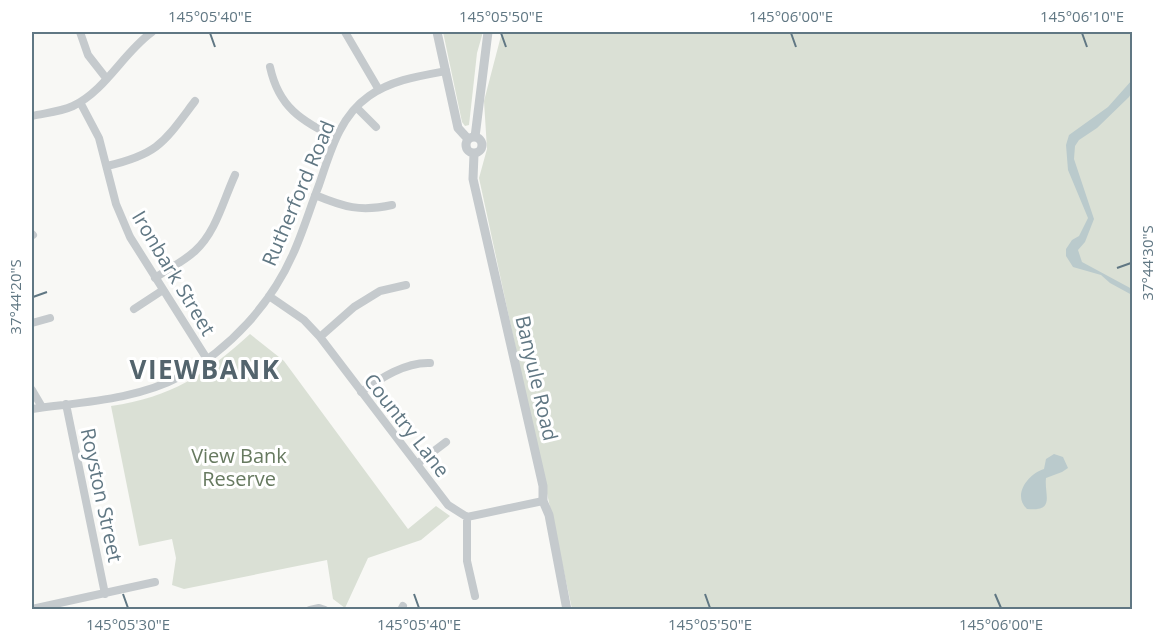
<svg xmlns="http://www.w3.org/2000/svg" width="1164" height="641" font-family="'Open Sans',sans-serif">
	<style>
		.green { fill: #dae0d5 }
		.water { fill: #bacacc }
		.lines { fill: none; stroke-linecap: round; stroke-linejoin: round }
		.minor { stroke: #c5cacd; stroke-width: 8 }
		.tertiary { stroke: #c5cacd; stroke-width: 9 }
		.ticks { fill: none; stroke: #607783; stroke-width: 2 }
		.labels { text-anchor: middle; dominant-baseline: central; stroke-width: 6; stroke-linejoin: round; paint-order: stroke }
		.street-label { font-size: 20px; fill: #607783; stroke: #fff }
		.park-label { font-size: 20px; fill: #677a60; stroke: #fff }
		.district-label { font-size: 26px; font-weight: bold; letter-spacing: 1.5px; fill: #53646d; stroke: #fff }
		.neatline { fill: none; stroke: #607783; stroke-width: 2 }
		.ticks-label { font-size: 15px; text-anchor: middle; fill: #607783 }
	</style>
	<rect width="100%" height="100%" fill="#f8f8f5"/>
	<!-- green -->
	<path class="green" d="M 443,32 L 483,32 L 477,53 L 469,125 L 465,126 L 462,122 Z
		M 502,32 L 1132,32 L 1132,609 L 572,609 L 479,178 L 487,149 L 484,101 Z
		M 250,334 L 284,361 L 408,529 L 436,506 L 450,516 L 421,540 L 368,558 L 345,608 L 333,599 L 327,560 L 184,589 L 172,585 L 176,558 L 172,539 L 139,546 L 111,406 C 172,397 205,375 250,334 Z"/>
	<!-- water -->
	<path class="water" d="M 1132,80 L 1132,92 L 1129,97 L 1097,128 L 1079,140 L 1075,146 L 1074,159 L 1094,219 L 1085,242 L 1078,250 L 1082,262 L 1132,289 L 1132,295 L 1110,283 L 1101,275 L 1073,267 L 1066,256 L 1066,249 L 1072,240 L 1079,236 L 1088,218 L 1068,170 L 1066,145 L 1069,135 L 1108,107 Z
		M 1054,454 L 1063,457 L 1068,468 L 1062,472 L 1046,478 C 1044,495 1056,512 1027,509 C 1012,495 1028,474 1044,469 L 1046,459 Z"/>
	<g class="lines">
		<!-- minor -->
		<path class="minor" d="M 80,32 L 88,55 L 106,78
			M 345,32 L 379,90
			M 270,67 C 279,108 301,120 336,138
			M 80,102 L 99,138 L 116,204 L 130,237 L 207,359
			M 357,108 L 376,127
			M 32,116 C 45,113 60,112 73,106 C 106,90 123,53 152,32
			M 107,166 C 159,154 164,142 195,101
			M 315,195 C 344,207 360,212 392,205
			M 32,234 L 33,235
			M 155,278 C 168,269 183,262 195,251 C 216,232 223,201 235,175
			M 269,296 L 304,320 L 320,337 L 448,505 L 467,517 L 543,501
			M 134,309 L 163,290
			M 32,323 L 50,318
			M 320,337 L 354,307 L 380,291 L 406,285
			M 32,390 L 42,407
			M 361,392 C 381,378 405,362 430,363
			M 66,404 L 105,594
			M 32,409 C 82,402 136,400 181,376 C 230,349 271,304 293,254 C 303,232 310,208 319,185 C 330,153 339,117 369,96 C 392,80 419,76 446,71
			M 417,464 L 446,442
			M 467,517 L 467,561 L 475,596
			M 32,609 L 155,582
			M 310,610 L 319,608 L 325,610
			M 401,610 L 403,606"/>
		<!-- tertiary -->
		<path class="tertiary" d="M 437,32 L 458,128 L 468,139
			M466 145a8 8 0 1 1 16 0a8 8 0 1 1-16 0Z
			M 475,137 L 488,32
			M 474,154 L 473,179 L 543,486 L 543,501 L 549,515 L 567,610"/>
	</g>
	<!-- ticks -->
	<path class="ticks" d="M 210,33 L 215,47M 501,33 L 506,47M 791,33 L 796,47M 1082,33 L 1087,47M 1117,268 L 1131,263M 33,297 L 47,292M 123,594 L 128,608M 414,594 L 419,608M 705,594 L 710,608M 995,594 L 1001,608"/>
	<g class="labels">
		<!-- street labels -->
		<g class="street-label">
			<text transform="translate(298 193) rotate(-67)">Rutherford Road</text>
			<text transform="translate(174 273) rotate(59)">Ironbark Street</text>
			<text transform="translate(537 378) rotate(77)">Banyule Road</text>
			<text transform="translate(407 425) rotate(52)">Country Lane</text>
			<text transform="translate(102 495) rotate(78)">Royston Street</text>
		</g>
		<!-- park labels -->
		<g class="park-label">
			<text x="239" y="455">View Bank<tspan x="239" dy="23">Reserve</tspan></text>
		</g>
		<!-- district labels -->
		<g class="district-label">
			<text x="205" y="369">VIEWBANK</text>
		</g>
	</g>
	<!-- border -->
	<rect width="1164" height="641" fill="none" stroke="#ffffff" stroke-width="66"/>
	<rect x="33" y="33" width="1098" height="575" class="neatline"/>
	<g class="ticks-label">
		<text x="210" y="22">145°05'40"E</text>
		<text x="501" y="22">145°05'50"E</text>
		<text x="791" y="22">145°06'00"E</text>
		<text x="1082" y="22">145°06'10"E</text>
		<text transform="translate(1148 263) rotate(-90)" y="5">37°44'30"S</text>
		<text transform="translate(16 297) rotate(-90)" y="5">37°44'20"S</text>
		<text x="128" y="630">145°05'30"E</text>
		<text x="419" y="630">145°05'40"E</text>
		<text x="710" y="630">145°05'50"E</text>
		<text x="1001" y="630">145°06'00"E</text>
	</g>
</svg>
